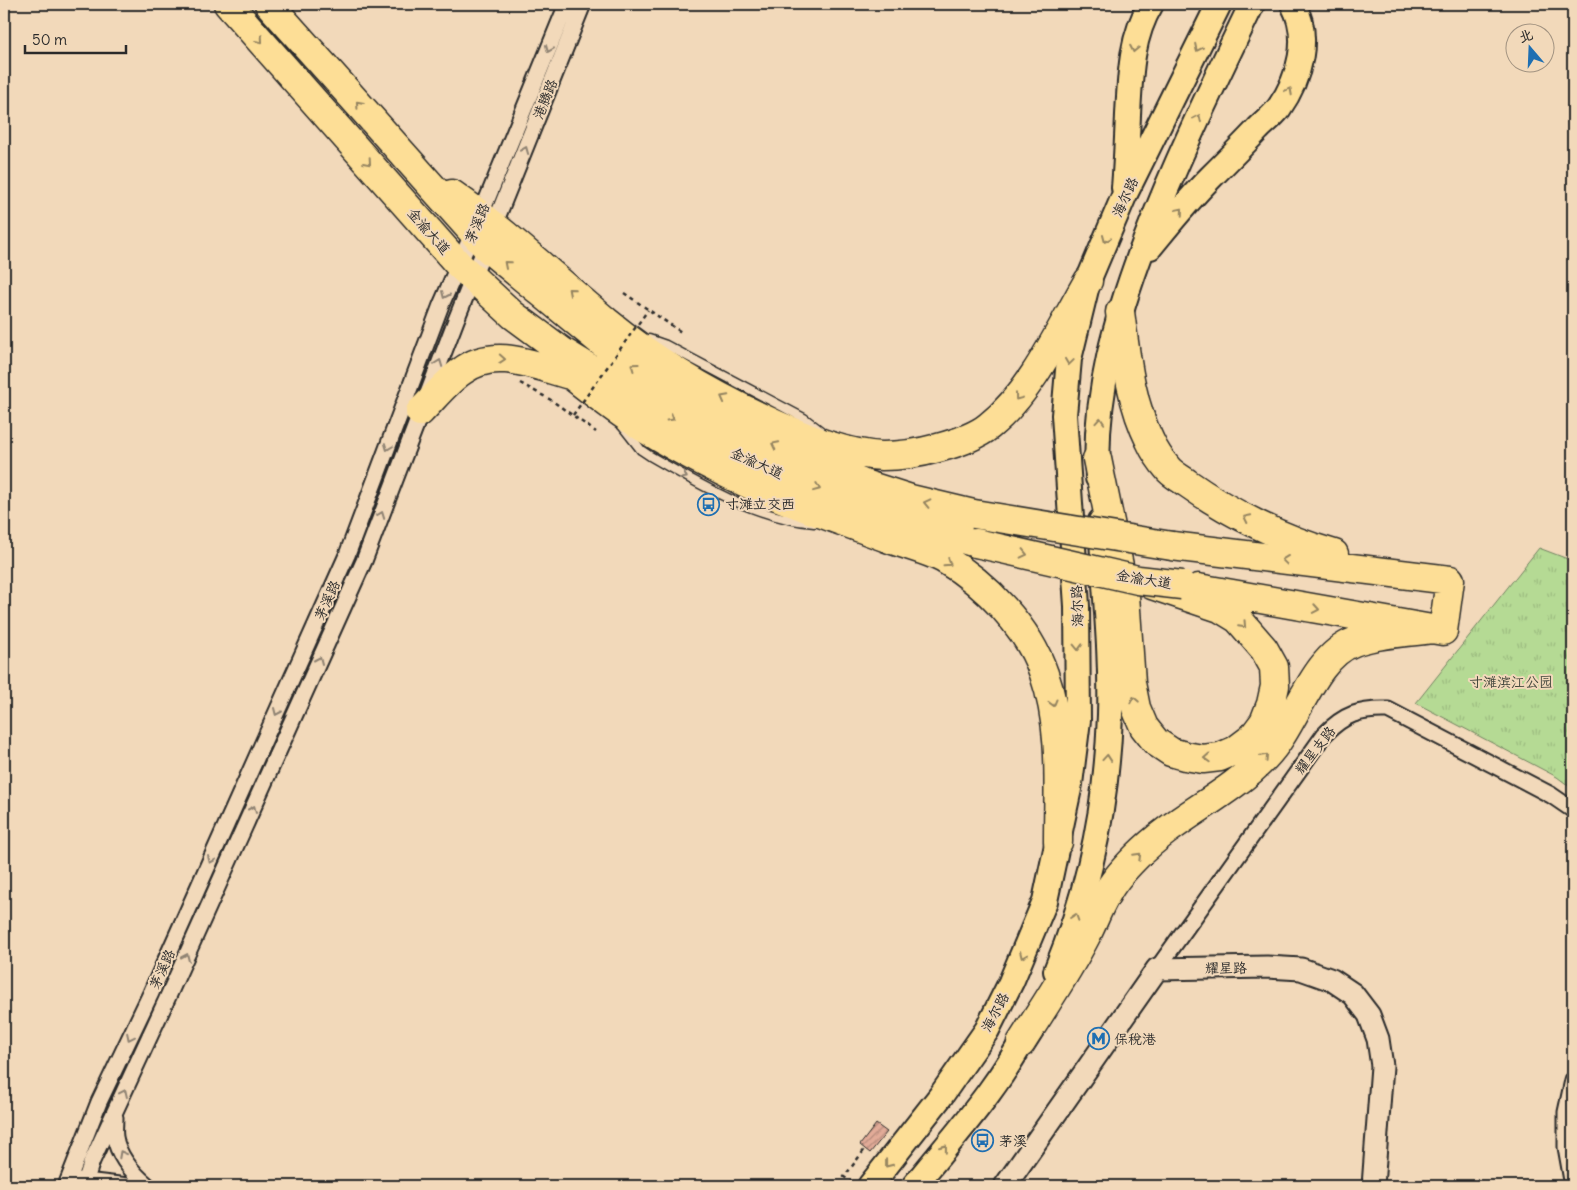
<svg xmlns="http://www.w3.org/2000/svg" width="1577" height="1190" font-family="Delius,'LXGW WenKai TC',sans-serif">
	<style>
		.grass { fill: url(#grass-tufts); stroke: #708260 }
		.building { fill: url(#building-hatch); stroke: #2b2b2b }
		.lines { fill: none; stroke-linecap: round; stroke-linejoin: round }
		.lane-casing { stroke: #2b2b2b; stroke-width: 11 }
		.street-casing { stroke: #2b2b2b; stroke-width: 19 }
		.secondary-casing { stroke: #2b2b2b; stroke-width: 25 }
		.primary-casing { stroke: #2b2b2b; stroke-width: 28 }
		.highway-casing { stroke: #2b2b2b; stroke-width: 31 }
		.path { stroke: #2b2b2b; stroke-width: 2.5; stroke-dasharray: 4 4; stroke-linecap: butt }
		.lane { stroke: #f2d9ba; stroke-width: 8 }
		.street { stroke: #f2d9ba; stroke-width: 15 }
		.secondary { stroke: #f2d9ba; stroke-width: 21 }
		.primary { stroke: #fdde96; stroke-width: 24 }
		.highway { stroke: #fdde96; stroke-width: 28 }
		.highway-bridge-casing { stroke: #2b2b2b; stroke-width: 31; stroke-linecap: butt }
		.path-bridge { stroke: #2b2b2b; stroke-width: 2.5; stroke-dasharray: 4 4; stroke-linecap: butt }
		.highway-bridge { stroke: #fdde96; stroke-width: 28 }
		.oneway { stroke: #948460 }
		.oneway2 { stroke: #8e8272 }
		.labels { text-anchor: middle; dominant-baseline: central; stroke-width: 4; stroke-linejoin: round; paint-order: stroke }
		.street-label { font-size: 14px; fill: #2b2b2b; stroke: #f2d9ba }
		.poi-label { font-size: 14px; fill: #2b2b2b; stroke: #f2d9ba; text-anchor: start }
		.park-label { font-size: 14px; fill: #40453b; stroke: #f2d9ba }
	</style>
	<defs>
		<pattern id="grass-tufts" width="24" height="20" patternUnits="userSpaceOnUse" patternTransform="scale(1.25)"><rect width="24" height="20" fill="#b5da94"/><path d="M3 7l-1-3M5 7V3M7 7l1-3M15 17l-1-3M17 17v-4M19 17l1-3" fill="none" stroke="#9cbb80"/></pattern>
		<pattern id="building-hatch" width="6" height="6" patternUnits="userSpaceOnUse" patternTransform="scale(1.25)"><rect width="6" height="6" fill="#e2ab98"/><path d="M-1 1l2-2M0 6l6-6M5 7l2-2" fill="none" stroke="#b78b7c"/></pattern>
	</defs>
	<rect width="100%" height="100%" fill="#f2d9ba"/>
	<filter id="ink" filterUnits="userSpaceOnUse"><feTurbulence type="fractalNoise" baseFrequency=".02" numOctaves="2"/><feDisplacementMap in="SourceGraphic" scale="10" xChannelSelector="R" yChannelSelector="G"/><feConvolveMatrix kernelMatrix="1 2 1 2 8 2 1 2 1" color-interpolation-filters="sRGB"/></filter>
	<g filter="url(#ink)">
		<!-- grass -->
		<path class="grass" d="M 1539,548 L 1573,561 L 1573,789 L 1557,777 L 1416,703 Z"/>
		<!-- building -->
		<path class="building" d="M 876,1124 L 887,1132 L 870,1153 L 860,1145 Z"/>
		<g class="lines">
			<defs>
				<path id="lane" d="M 649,339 L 666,345 L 804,418 L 821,431
					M 623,427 L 641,450 L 650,456 C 700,485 755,518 814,523"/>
				<path id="street" d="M 1157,969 L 1324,735 C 1344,714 1360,709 1388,710 L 1551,795 L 1573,810
					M 1573,1080 L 1566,1112 L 1566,1147 L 1573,1186
					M 115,1117 C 115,1123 114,1131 115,1137 C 118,1157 134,1174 148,1186
					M 77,1180 L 128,1186
					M 66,1186 L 99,1102 L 151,993 L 347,555 L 441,305 L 481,214 L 567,4
					M 84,1186 L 92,1161 L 166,1001 L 364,561 L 456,320 L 583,4"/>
				<path id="secondary" d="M 1005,1186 L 1157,969 L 1267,967 L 1301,969 L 1332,980 L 1353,994 L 1369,1015 L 1378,1039 L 1382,1066 L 1373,1186"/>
				<path id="primary" d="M 1124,188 C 1126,164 1127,139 1128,115 C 1130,76 1131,37 1151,4
					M 1150,247 C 1169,224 1188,200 1210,178 C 1226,162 1242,146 1258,129 C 1265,122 1273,116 1279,108 C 1300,78 1311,37 1293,4
					M 1098,478 C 1093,396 1117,315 1146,239 C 1177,158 1215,81 1252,4
					M 1056,971 C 1089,891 1107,802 1110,715 C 1112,651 1104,586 1101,521
					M 870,1186 L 940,1097 L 987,1030 L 1011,982 L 1045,901 L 1070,784 L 1078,720 L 1077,606 L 1064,415 L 1069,359 L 1088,281 L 1124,196 L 1219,4
					M 914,1186 C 955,1135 1001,1085 1030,1026"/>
				<path id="highway" d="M 228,4 L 459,265 L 513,315 L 563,352 L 687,428 L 751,462 L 856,504 L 922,527 L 976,543
					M 269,4 L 486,247 L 601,342 L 646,375 L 713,415 L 788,451 L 864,484 L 911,499 L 974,514
					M 452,194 C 507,232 555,279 607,322 C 657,363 716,397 775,424 C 809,439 845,454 882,456 C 901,456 920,453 938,448 C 953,444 977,436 989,426 C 1033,391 1060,329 1088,281
					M 1120,312 C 1126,356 1130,401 1150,441 C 1154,450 1162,462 1169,470 C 1174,475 1181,479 1187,483 C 1229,513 1284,540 1334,554
					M 575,378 C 594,393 613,408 633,421 C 669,445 707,464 746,483 C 792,504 840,520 887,538 C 905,545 927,550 944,559 C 985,583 1029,628 1044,674 C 1063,728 1058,786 1058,842
					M 420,412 C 434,398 446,382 462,371 C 494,346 536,366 570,375
					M 1097,459 L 1125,595 L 1131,683 L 1136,708 L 1144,727 L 1156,742 L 1171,752 L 1185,756 L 1203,759 L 1220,757 L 1236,750 L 1252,738 L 1264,722 L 1271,704 L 1275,686 L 1274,667 L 1264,649 L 1238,619 L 1220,608 L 1152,585
					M 1172,546 L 1450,580 L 1443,631 L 1198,588
					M 1021,1043 C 1043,1008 1067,973 1086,936 C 1093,923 1098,908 1106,895 C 1113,881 1125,868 1136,857 C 1175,817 1227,797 1265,757 C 1296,726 1312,657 1354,642 C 1378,633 1406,633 1432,629"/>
			</defs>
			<!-- lane casing -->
			<use href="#lane" class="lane-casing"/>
			<!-- street casing -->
			<use href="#street" class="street-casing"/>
			<!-- secondary casing -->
			<use href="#secondary" class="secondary-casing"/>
			<!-- primary casing -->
			<use href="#primary" class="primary-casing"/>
			<!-- highway casing -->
			<use href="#highway" class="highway-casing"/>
			<!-- path -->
			<path class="path" d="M 624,293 L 681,332
				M 520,383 L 551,400 L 596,432
				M 853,1183 L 844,1177 L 865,1149"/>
			<!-- lane -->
			<use href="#lane" class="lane"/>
			<!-- street -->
			<use href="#street" class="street"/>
			<!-- secondary -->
			<use href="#secondary" class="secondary"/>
			<!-- primary -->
			<use href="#primary" class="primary"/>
			<!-- highway -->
			<use href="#highway" class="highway"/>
			<defs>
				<path id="highway-bridge" d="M 974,514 L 1172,546
					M 976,543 L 1138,580 L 1182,585"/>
			</defs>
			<!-- highway-bridge casing -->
			<use href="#highway-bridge" class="highway-bridge-casing"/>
			<!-- path-bridge -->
			<path class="path-bridge" d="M 573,415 L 648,310"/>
			<!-- highway-bridge -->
			<use href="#highway-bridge" class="highway-bridge"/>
		</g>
		<!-- one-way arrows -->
		<defs><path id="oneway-chevron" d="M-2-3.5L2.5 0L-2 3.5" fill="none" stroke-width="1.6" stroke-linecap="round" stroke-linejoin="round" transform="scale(1.25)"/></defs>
		<g class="oneway">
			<use href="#oneway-chevron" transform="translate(260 40) rotate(49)"/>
			<use href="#oneway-chevron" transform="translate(1198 48) rotate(116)"/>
			<use href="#oneway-chevron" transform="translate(1134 49) rotate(101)"/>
			<use href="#oneway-chevron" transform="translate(1289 91) rotate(-62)"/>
			<use href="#oneway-chevron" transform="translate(359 104) rotate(-132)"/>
			<use href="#oneway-chevron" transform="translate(1198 118) rotate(-65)"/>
			<use href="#oneway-chevron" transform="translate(368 162) rotate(49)"/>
			<use href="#oneway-chevron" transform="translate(1180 211) rotate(-50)"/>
			<use href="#oneway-chevron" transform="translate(1106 239) rotate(113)"/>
			<use href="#oneway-chevron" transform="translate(507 264) rotate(-139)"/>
			<use href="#oneway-chevron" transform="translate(571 291) rotate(-139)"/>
			<use href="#oneway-chevron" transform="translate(502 359) rotate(4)"/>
			<use href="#oneway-chevron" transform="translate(1069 362) rotate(98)"/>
			<use href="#oneway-chevron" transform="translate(634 366) rotate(-144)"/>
			<use href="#oneway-chevron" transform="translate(1018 397) rotate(127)"/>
			<use href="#oneway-chevron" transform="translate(724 398) rotate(-152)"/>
			<use href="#oneway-chevron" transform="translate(671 418) rotate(31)"/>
			<use href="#oneway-chevron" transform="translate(1100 421) rotate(-86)"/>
			<use href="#oneway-chevron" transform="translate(775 445) rotate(-154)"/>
			<use href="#oneway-chevron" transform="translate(817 488) rotate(22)"/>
			<use href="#oneway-chevron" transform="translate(927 503) rotate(-167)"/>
			<use href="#oneway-chevron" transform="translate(1247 518) rotate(-154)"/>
			<use href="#oneway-chevron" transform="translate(1024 554) rotate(13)"/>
			<use href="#oneway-chevron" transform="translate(1285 560) rotate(-173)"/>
			<use href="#oneway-chevron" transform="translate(948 563) rotate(33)"/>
			<use href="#oneway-chevron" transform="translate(1316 609) rotate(10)"/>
			<use href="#oneway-chevron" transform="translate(1243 625) rotate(47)"/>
			<use href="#oneway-chevron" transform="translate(1078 647) rotate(88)"/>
			<use href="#oneway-chevron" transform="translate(1134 700) rotate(-101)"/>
			<use href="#oneway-chevron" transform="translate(1053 703) rotate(75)"/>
			<use href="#oneway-chevron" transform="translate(1265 757) rotate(-47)"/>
			<use href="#oneway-chevron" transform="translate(1107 758) rotate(-85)"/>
			<use href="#oneway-chevron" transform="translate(1207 758) rotate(177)"/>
			<use href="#oneway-chevron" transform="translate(1138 856) rotate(-45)"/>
			<use href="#oneway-chevron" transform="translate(1075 917) rotate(-72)"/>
			<use href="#oneway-chevron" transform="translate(1023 955) rotate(114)"/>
			<use href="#oneway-chevron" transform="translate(944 1148) rotate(-51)"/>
			<use href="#oneway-chevron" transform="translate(888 1164) rotate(128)"/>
		</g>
		<g class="oneway2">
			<use href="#oneway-chevron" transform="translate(549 49) rotate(112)"/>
			<use href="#oneway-chevron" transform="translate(525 150) rotate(-68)"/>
			<use href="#oneway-chevron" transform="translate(445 295) rotate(114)"/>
			<use href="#oneway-chevron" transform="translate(439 363) rotate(-69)"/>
			<use href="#oneway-chevron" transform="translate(388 447) rotate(111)"/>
			<use href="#oneway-chevron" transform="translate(684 476) rotate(28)"/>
			<use href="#oneway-chevron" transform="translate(381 515) rotate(-69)"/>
			<use href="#oneway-chevron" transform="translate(319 660) rotate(-66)"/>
			<use href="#oneway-chevron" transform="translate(277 712) rotate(114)"/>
			<use href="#oneway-chevron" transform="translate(253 809) rotate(-66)"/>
			<use href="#oneway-chevron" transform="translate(211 860) rotate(114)"/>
			<use href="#oneway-chevron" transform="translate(186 957) rotate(-66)"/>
			<use href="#oneway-chevron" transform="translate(130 1037) rotate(116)"/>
			<use href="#oneway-chevron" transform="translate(124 1093) rotate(-65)"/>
			<use href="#oneway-chevron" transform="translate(122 1154) rotate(-118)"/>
		</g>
	</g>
	<!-- icons -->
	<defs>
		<symbol id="bus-ring" viewBox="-11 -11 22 22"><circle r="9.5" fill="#f2d9ba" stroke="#1f6fb2" stroke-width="1.5"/><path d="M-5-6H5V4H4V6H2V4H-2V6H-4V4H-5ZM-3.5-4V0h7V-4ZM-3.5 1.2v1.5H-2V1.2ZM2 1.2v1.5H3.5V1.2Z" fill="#1f6fb2"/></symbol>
		<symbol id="metro-ring" viewBox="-11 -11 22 22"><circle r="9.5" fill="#f2d9ba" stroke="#1f6fb2" stroke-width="1.5"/><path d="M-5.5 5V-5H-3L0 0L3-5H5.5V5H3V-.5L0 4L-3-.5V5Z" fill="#1f6fb2"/></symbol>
	</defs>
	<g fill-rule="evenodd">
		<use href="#bus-ring" x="696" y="492" width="25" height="25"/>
		<use href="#metro-ring" x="1086" y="1026" width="25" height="25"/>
		<use href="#bus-ring" x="970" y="1128" width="25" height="25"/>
	</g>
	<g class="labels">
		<!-- street labels -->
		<g class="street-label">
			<text transform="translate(545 99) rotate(-68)">港腾路</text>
			<text transform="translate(1125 197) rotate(-65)">海尔路</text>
			<text transform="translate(477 223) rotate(-67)">茅溪路</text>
			<text transform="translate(429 231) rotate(49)">金渝大道</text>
			<text transform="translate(757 463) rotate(24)">金渝大道</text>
			<text transform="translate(1144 579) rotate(9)">金渝大道</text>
			<text transform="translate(327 600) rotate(-66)">茅溪路</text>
			<text transform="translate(1077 606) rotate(-92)">海尔路</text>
			<text transform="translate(1315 750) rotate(-52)">耀星支路</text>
			<text transform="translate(1226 968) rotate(-1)">耀星路</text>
			<text transform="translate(162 969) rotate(-66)">茅溪路</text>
			<text transform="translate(995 1012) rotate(-62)">海尔路</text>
		</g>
		<!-- poi labels -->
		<g class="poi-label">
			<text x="725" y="504">寸滩立交西</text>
			<text x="1114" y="1039">保税港</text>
			<text x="999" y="1141">茅溪</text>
		</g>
		<!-- park labels -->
		<g class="park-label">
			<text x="1511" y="682">寸滩滨江公园</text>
		</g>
	</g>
	<!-- margin -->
	<rect width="1577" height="1190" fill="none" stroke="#f2d9ba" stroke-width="20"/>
	<rect x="10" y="10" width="1557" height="1170" fill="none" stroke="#2b2b2b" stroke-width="2" filter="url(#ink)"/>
	<!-- north arrow -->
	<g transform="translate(1530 48) rotate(341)"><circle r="24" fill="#f2d9ba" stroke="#a29381"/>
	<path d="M0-4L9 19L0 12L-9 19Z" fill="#1f6fb2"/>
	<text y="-8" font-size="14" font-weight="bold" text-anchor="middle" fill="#2b2b2b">北</text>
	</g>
	<!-- scale -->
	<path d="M25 45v8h101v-8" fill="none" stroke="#2b2b2b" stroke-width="2.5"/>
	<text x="32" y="45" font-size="15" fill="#2b2b2b" stroke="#f2d9ba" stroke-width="4" paint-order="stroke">50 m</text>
</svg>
